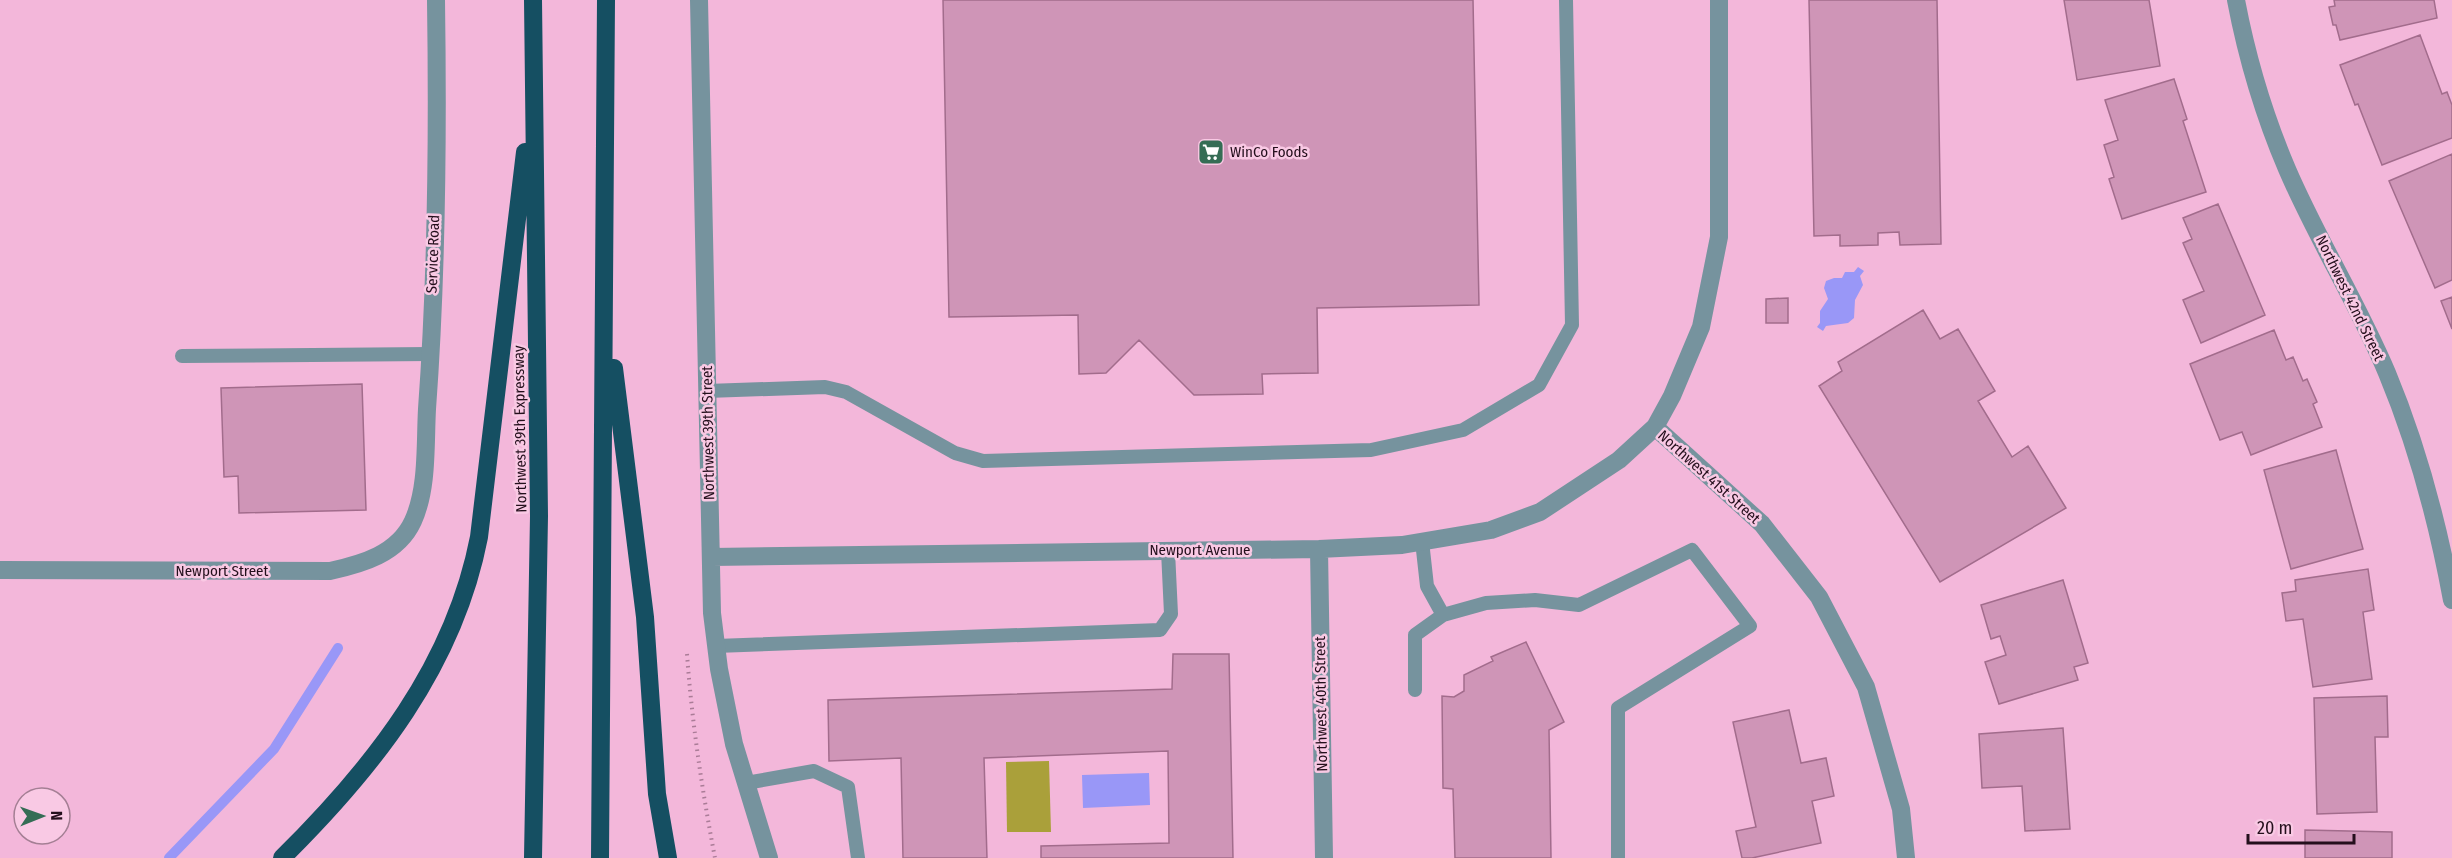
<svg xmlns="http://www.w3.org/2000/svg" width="2452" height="858" font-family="'Fira Sans Condensed',sans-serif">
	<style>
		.green { fill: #aaa03a }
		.water { fill: #9997f7 }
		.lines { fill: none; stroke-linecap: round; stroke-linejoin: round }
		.stream { stroke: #9997f7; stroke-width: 10 }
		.building { fill: #cf95b7; stroke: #a26c8c; stroke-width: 1.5 }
		.path { stroke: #aa7c97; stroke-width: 4; stroke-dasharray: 1.5 4.5; stroke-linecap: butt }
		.lane { stroke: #76939e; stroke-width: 14 }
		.street { stroke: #76939e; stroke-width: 18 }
		.highway { stroke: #154f62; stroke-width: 18 }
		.labels { text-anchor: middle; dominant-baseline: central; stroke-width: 5; stroke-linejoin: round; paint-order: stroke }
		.poi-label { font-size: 15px; fill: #240f1c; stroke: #f9c9e4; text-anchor: start }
		.street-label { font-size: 15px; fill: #240f1c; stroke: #f9c9e4 }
	</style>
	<rect width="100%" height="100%" fill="#f3b7da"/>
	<!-- green -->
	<path class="green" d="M 1049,761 L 1051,832 L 1007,832 L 1006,762 Z"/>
	<!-- water -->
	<path class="water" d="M 1858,267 L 1864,271 L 1860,276 L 1863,285 L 1855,300 L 1854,318 L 1848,323 L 1826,326 L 1823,331 L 1817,327 L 1820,323 L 1820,311 L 1828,299 L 1824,288 L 1826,281 L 1834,278 L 1842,278 L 1845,272 L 1854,272 Z
		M 1149,773 L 1150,805 L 1083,808 L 1082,775 Z"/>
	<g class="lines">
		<!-- stream -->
		<path class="stream" d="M 169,858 L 274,749 L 338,648"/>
	</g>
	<!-- building -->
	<path class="building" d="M 943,0 L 1473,0 L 1479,305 L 1317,308 L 1318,373 L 1262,374 L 1263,394 L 1194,395 L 1139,340 L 1106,373 L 1079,374 L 1078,315 L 949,317 Z
		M 1809,0 L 1937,0 L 1941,244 L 1900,245 L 1899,232 L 1878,233 L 1878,245 L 1840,246 L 1840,235 L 1814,236 Z
		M 2064,0 L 2149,0 L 2160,66 L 2077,80 Z
		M 2334,0 L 2434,0 L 2437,18 L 2340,40 L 2336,25 L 2333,25 L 2329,7 L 2335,6 Z
		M 2420,35 L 2442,94 L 2447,92 L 2452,105 L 2452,138 L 2382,165 L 2358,104 L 2355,105 L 2340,65 Z
		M 2174,79 L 2187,119 L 2183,121 L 2206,192 L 2122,219 L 2109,179 L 2114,177 L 2104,145 L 2118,140 L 2105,100 Z
		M 2452,154 L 2452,280 L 2435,288 L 2389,181 Z
		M 2218,204 L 2265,315 L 2201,343 L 2183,300 L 2204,291 L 2183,243 L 2192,239 L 2183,218 Z
		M 2452,297 L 2452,329 L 2441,301 Z
		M 1788,298 L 1788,323 L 1766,323 L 1766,299 Z
		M 1923,310 L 1940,339 L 1958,329 L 1995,391 L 1978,401 L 2012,457 L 2028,446 L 2066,508 L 1940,582 L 1819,386 L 1842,371 L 1838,362 Z
		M 2274,330 L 2286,360 L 2293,357 L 2303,381 L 2307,379 L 2317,402 L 2313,404 L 2322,427 L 2251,455 L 2242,432 L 2220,440 L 2190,364 Z
		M 362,384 L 366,510 L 239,513 L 238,476 L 224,477 L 221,388 Z
		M 2336,450 L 2363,549 L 2291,569 L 2264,470 Z
		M 2368,569 L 2374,610 L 2363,612 L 2372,679 L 2313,687 L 2303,619 L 2286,621 L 2282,593 L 2296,591 L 2295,580 Z
		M 2063,580 L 2088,663 L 2074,667 L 2078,680 L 1999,704 L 1985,662 L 2006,655 L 2000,636 L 1991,639 L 1981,605 Z
		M 1526,642 L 1564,722 L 1549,730 L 1551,858 L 1455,858 L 1453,789 L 1443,788 L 1442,696 L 1454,697 L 1464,691 L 1464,675 L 1493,661 L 1491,657 Z
		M 1173,654 L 1229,654 L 1233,858 L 1041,858 L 1041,846 L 1169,843 L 1168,751 L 984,758 L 987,858 L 903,858 L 901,758 L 829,761 L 828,700 L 1172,689 Z
		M 2387,696 L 2388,737 L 2375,737 L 2377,812 L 2317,814 L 2314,698 Z
		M 1789,710 L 1801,763 L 1826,758 L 1834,796 L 1812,801 L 1821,843 L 1752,858 L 1742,858 L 1736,831 L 1756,827 L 1733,722 Z
		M 2063,728 L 2070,829 L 2025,831 L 2022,786 L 1982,788 L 1979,734 Z
		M 2305,830 L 2392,832 L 2392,858 L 2305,858 Z"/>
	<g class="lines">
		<!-- path -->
		<path class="path" d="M 687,654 C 692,723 702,790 715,858"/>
		<!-- lane -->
		<path class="lane" d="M 182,356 L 430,354
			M 707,391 L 825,387 L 846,392 L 955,453 L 983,461 L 1371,450 L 1463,430 L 1539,385 L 1572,325 L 1566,0
			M 1422,541 L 1427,586 L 1443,615 L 1486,603 L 1535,600 L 1579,605 L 1692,550 L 1750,626 L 1618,708 L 1618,858
			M 716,646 L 1160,630 L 1171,614 L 1168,551
			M 1415,690 L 1415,635 L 1443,615
			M 746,783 L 814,771 L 848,787 L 858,858"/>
		<!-- street -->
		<path class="street" d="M 699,0 L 712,613 L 719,669 L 734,744 L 769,858
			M 1719,0 L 1719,237 L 1701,327 L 1672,396 L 1655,427 L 1762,524 L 1819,597 L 1866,687 L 1901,809 L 1906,858
			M 2236,0 C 2247,58 2264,115 2287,169 C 2317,239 2358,304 2387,373 C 2417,445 2438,524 2452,600
			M 1319,549 L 1324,858
			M 712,557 L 1319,549 L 1402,545 L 1491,530 L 1540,512 L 1619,460 L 1655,427
			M 0,570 L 330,571 C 362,564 398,554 413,521 C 428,488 425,445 427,409 C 437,273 438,136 436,0"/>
		<!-- highway -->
		<path class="highway" d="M 533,0 L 539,516 L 533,858
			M 614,368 L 645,617 L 657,794 L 668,858
			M 282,858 C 374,767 454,666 479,537 L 525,152
			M 600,858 L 606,0"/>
	</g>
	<!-- icons -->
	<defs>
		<symbol id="supermarket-square" viewBox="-11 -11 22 22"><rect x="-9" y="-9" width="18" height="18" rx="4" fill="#356d55" stroke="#f9c9e4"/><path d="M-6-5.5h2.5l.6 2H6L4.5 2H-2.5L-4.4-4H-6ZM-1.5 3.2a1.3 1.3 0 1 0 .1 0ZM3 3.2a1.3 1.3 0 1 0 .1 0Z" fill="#fff"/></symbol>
	</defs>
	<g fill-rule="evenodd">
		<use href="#supermarket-square" x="1196" y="137" width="30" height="30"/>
	</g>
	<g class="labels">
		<!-- poi labels -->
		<g class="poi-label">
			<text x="1230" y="152">WinCo Foods</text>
		</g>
		<!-- street labels -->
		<g class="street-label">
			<text transform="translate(433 254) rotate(-88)">Service Road</text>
			<text transform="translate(2350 298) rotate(64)">Northwest 42nd Street</text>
			<text transform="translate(520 429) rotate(-91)">Northwest 39th Expressway</text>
			<text transform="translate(708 433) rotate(-91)">Northwest 39th Street</text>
			<text transform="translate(1709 477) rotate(42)">Northwest 41st Street</text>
			<text x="1200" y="550">Newport Avenue</text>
			<text x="222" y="571">Newport Street</text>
			<text transform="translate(1321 704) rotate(-91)">Northwest 40th Street</text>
		</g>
	</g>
	<!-- north arrow -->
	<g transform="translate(42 816) rotate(89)"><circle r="28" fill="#f9c9e4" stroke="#a47f94" stroke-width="1.5"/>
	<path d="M0-4.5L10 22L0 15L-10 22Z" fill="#356d55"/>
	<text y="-9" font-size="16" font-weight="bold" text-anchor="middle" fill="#240f1c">N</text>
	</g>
	<!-- scale -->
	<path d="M2248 834v9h106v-9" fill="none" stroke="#240f1c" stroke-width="3"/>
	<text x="2257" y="834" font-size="18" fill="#240f1c" stroke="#f9c9e4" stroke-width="4.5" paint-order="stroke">20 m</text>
</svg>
